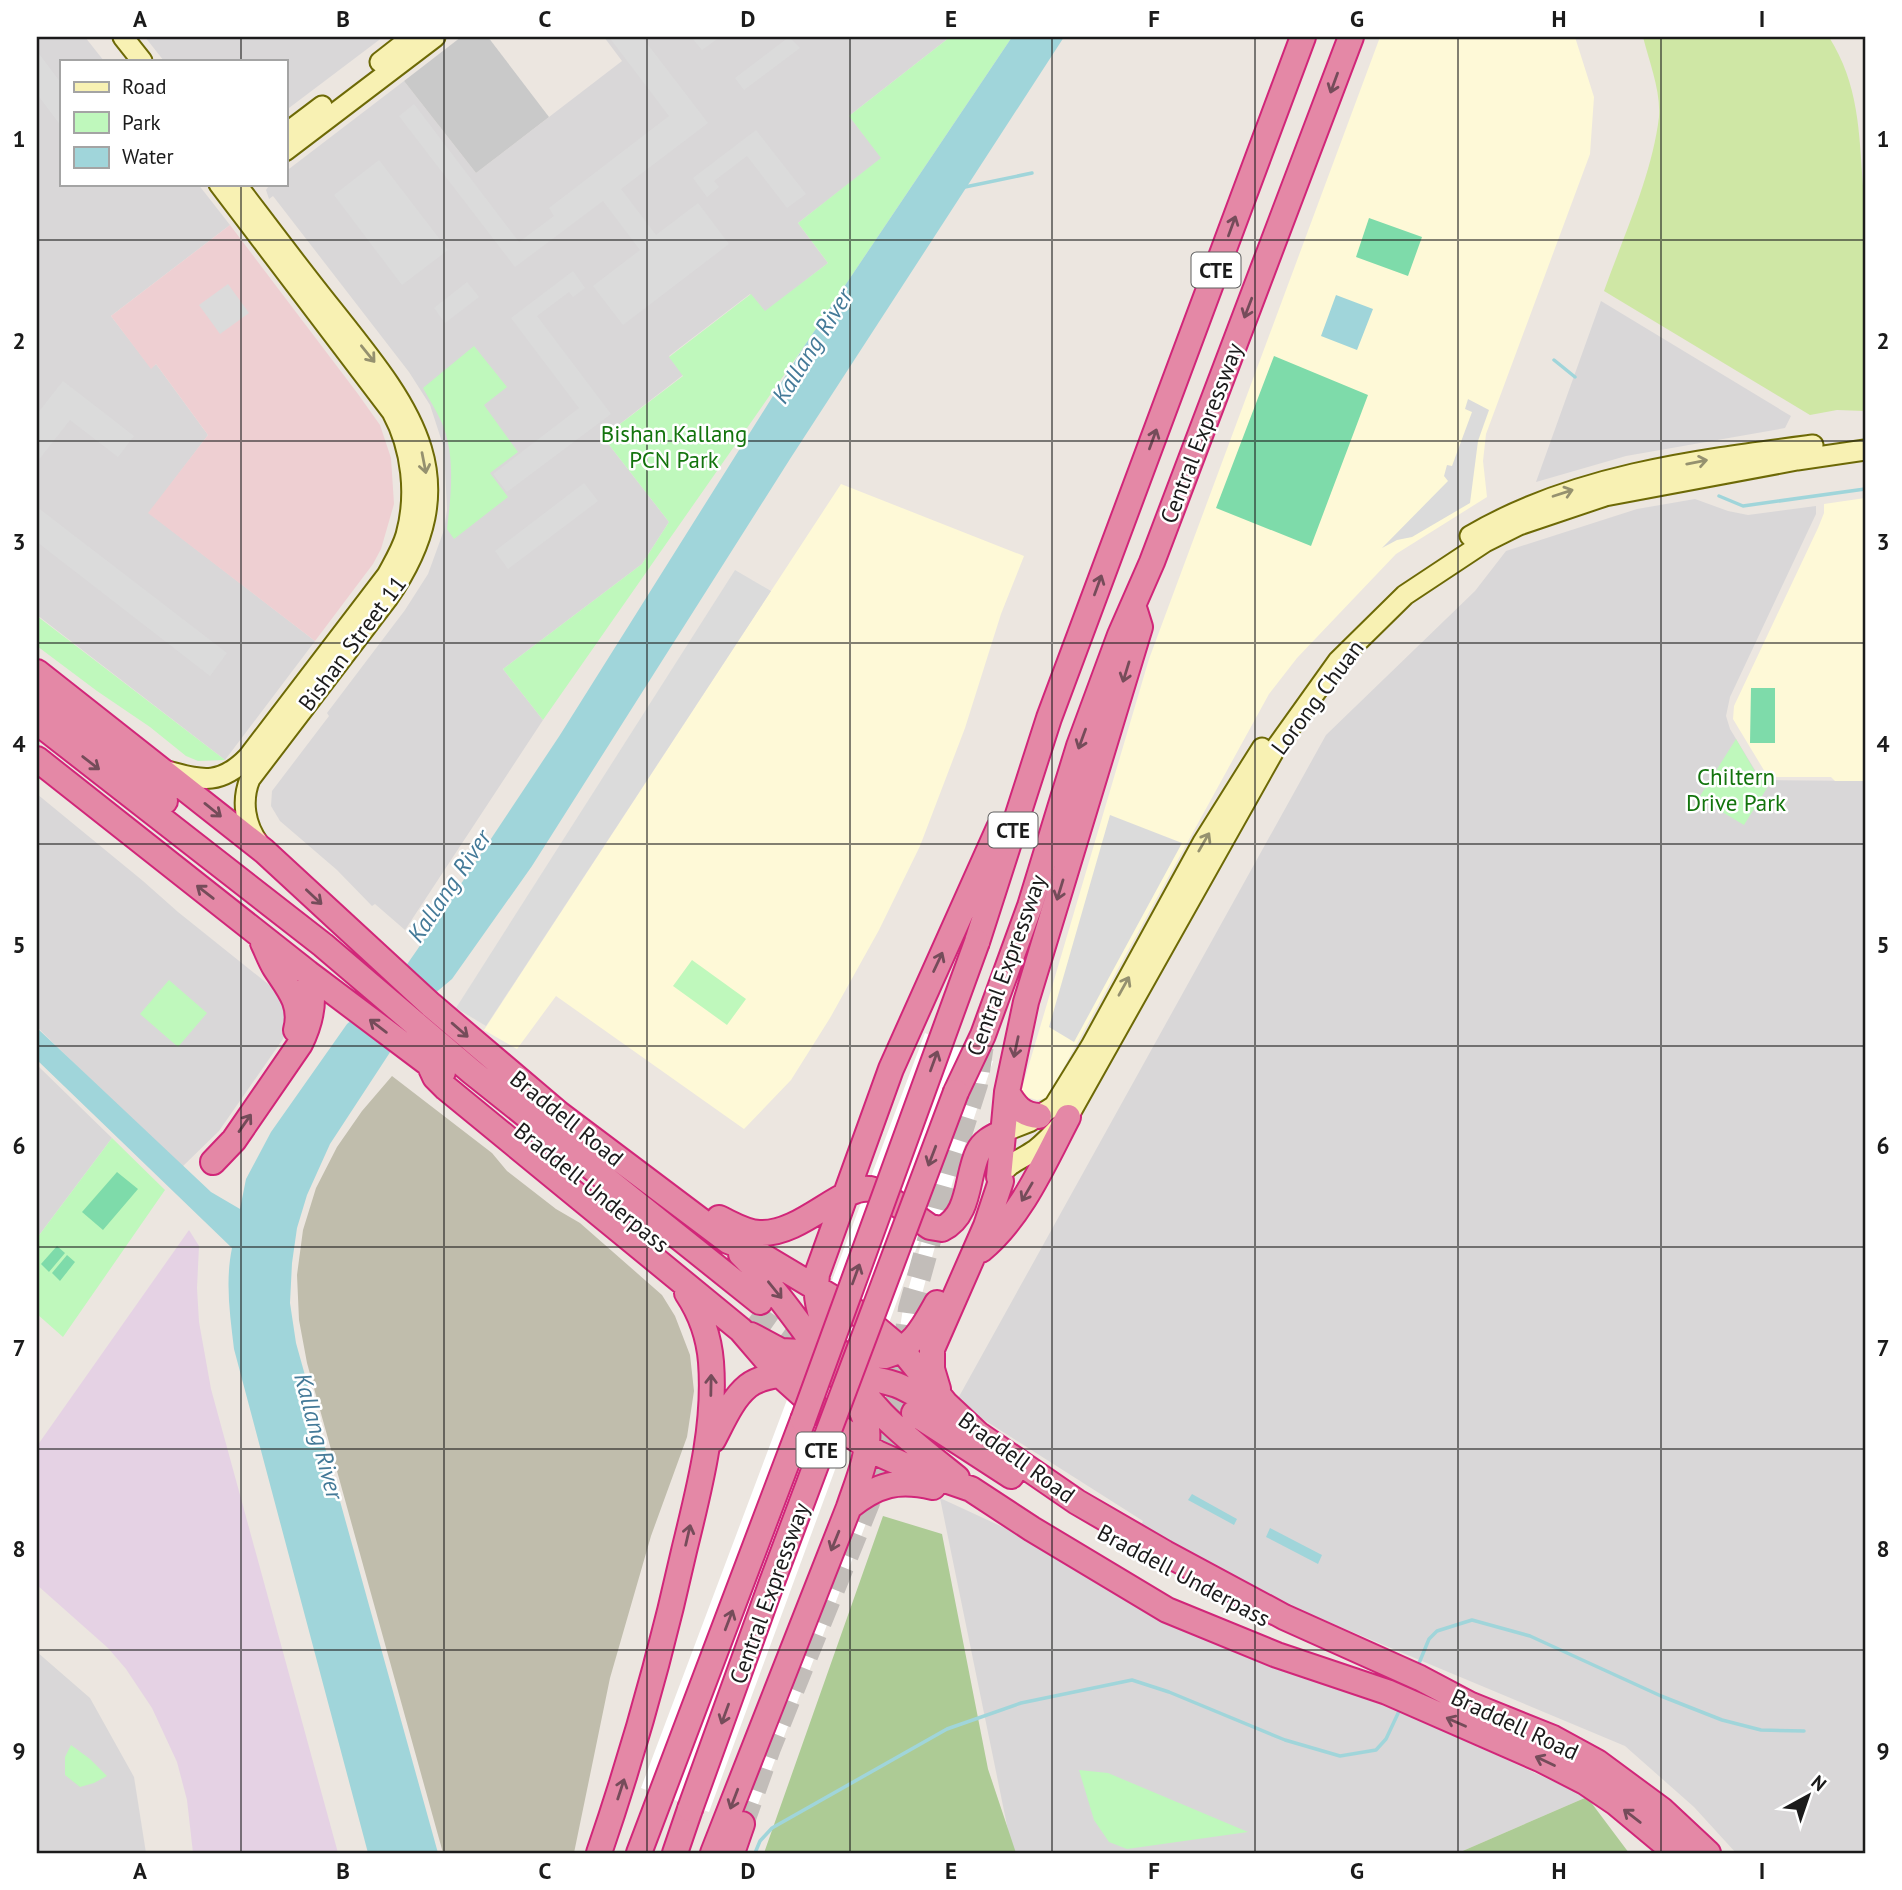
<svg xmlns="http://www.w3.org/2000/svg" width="1902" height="1890" font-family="'PT Sans',sans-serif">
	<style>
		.residential { fill: #d9d7d8 }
		.commercial { fill: #eecfd2 }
		.industrial { fill: #e5d2e4 }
		.education { fill: #fef9d7 }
		.religious { fill: #c9c9c9 }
		.construction { fill: #c0bdac }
		.grass { fill: #cfe7a5 }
		.forest { fill: #adcb95 }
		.park { fill: #bff8bc }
		.pitch { fill: #7edbaa }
		.parking { fill: #dbdbdb }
		.water { fill: #a0d5da }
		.pier { fill: #fff }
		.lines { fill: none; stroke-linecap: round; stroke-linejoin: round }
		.stream { stroke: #a0d5da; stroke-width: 3.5 }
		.highway-tunnel { stroke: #c2bdb9; stroke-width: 24; stroke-dasharray: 24 12; stroke-linecap: butt }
		.secondary-casing { stroke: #6d6906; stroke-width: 23 }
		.highway-casing { stroke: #d12679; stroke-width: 28 }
		.secondary { stroke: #f8f1b3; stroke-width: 19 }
		.highway { stroke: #e488a6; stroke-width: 24 }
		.highway-bridge-casing { stroke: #d12679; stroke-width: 28; stroke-linecap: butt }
		.highway-bridge { stroke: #e488a6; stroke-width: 24 }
		.oneway { stroke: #754c5a }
		.oneway2 { stroke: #95916f }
		.grid { fill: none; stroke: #1b1b1b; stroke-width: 2; stroke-opacity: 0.55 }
		.labels { text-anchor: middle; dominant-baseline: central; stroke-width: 5; stroke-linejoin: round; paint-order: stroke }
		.shield { fill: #fff; stroke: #5f5f5f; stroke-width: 2 }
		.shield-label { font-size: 21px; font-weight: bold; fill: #1b1b1b }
		.park-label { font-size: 23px; fill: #13740d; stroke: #fff }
		.street-label { font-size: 23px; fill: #1b1b1b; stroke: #fff }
		.water-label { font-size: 24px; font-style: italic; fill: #447a98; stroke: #fff }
		.neatline { fill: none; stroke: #1b1b1b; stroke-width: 2.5 }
		.grid-label { font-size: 23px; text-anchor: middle; font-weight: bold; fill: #1b1b1b }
	</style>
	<rect width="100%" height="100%" fill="#ece6e0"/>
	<!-- residential -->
	<path class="residential" d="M 37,37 L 85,37 L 104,61 L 61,61 L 61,184 L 198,184 L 230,225 L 111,316 L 151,368 L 156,364 L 208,435 L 149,513 L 315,641 L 225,760 L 37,615 Z
		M 145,37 L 383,37 L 285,111 L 285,61 L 164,61 Z
		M 604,37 L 950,37 L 849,116 L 882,158 L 798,223 L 828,263 L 765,312 L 750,294 L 669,356 L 683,375 L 603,437 L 669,522 L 642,564 L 503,669 L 543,720 L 405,930 L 375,904 L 372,906 L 337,870 L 280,821 L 271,806 L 272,791 L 329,716 L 327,713 L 405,610 L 428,574 L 444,530 L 447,510 L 444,448 L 430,405 L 409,372 L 273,196 L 269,199 L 266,190 L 270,184 L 285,184 L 285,172 L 404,81 L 476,173 L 622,61 Z
		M 1601,301 L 1791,416 L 1785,428 L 1626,456 L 1536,482 Z
		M 1695,499 L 1728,511 L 1748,515 L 1816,506 L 1816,514 L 1730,697 L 1726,716 L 1730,729 L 1761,780 L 1865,781 L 1865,1853 L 1736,1853 L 1694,1807 L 1625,1746 L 1288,1605 L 1235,1580 L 1141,1525 L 1143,1521 L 956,1402 L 1326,735 L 1475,591 L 1506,551 L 1637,509 Z
		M 37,794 L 143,881 L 178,912 L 278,992 L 285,1007 L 287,1025 L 283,1039 L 219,1131 L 181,1168 L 37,1027 Z
		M 37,1065 L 112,1138 L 37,1238 Z
		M 940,1498 L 1587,1797 L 1458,1853 L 1016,1853 L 1010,1840 Z
		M 37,1652 L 90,1698 L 134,1777 L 146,1853 L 37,1853 Z"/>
	<!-- commercial -->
	<path class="commercial" d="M 230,225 L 358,394 L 380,425 L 391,458 L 394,504 L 381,549 L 373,564 L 315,641 L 148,513 L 208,435 L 156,364 L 151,369 L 111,316 Z"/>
	<!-- industrial -->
	<path class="industrial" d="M 189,1230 L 199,1246 L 197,1288 L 199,1322 L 211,1389 L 338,1853 L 193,1853 L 187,1800 L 177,1762 L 152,1708 L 126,1669 L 108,1648 L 37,1585 L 37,1446 Z"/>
	<!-- education -->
	<path class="education" d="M 1380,37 L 1575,37 L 1594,97 L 1590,154 L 1486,434 L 1483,461 L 1487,497 L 1396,554 L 1297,658 L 1269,694 L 1047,1098 L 1037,1100 L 1020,1095 L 1149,659 Z
		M 841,484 L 1024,556 L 1001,614 L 965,728 L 920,846 L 879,930 L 830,1018 L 791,1080 L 744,1129 L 556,996 L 517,1049 L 484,1030 Z
		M 1865,498 L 1865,781 L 1835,781 L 1831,777 L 1768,777 L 1733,719 L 1734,706 L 1818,528 L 1824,513 L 1824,504 Z"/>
	<!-- religious -->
	<path class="religious" d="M 461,37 L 488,37 L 549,117 L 476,173 L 404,81 Z"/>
	<!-- construction -->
	<path class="construction" d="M 392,1076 L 492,1153 L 507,1171 L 556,1209 L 580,1223 L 662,1295 L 675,1316 L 690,1355 L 694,1391 L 687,1437 L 651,1536 L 610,1678 L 574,1853 L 443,1853 L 307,1363 L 299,1320 L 297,1275 L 303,1230 L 316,1188 L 337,1147 L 362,1111 Z"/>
	<!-- grass -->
	<path class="grass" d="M 1643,37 L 1829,37 C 1859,85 1859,131 1863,186 C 1867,261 1865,336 1865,411 L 1837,410 L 1810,415 L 1604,291 C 1624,235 1652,175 1659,117 C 1661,91 1649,61 1643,37 Z"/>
	<!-- forest -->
	<path class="forest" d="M 883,1516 L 942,1534 L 988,1769 L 1016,1853 L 764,1853 Z
		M 1587,1797 L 1629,1853 L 1458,1853 Z"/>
	<!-- park -->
	<path class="park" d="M 950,37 L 1012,37 L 805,345 L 543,720 L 503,669 L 642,564 L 669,522 L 603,437 L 683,376 L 669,357 L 751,294 L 765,311 L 828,263 L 798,223 L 881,158 L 849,116 Z
		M 474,346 L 507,387 L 484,405 L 518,452 L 490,473 L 508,497 L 454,539 L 447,529 C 451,496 456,453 441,421 C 436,410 429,399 423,388 Z
		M 37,616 L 225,760 L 198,761 L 186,756 L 150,727 L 97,691 L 37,646 Z
		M 1736,739 L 1760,780 L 1772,780 L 1744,825 L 1707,803 L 1700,796 Z
		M 692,960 L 746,999 L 727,1025 L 673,986 Z
		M 169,980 L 207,1013 L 178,1047 L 140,1014 Z
		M 112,1138 L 165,1190 L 63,1337 L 37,1314 L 37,1238 Z
		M 71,1745 L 90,1759 L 107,1776 L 94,1783 L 80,1787 L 65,1775 L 65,1757 Z
		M 1079,1770 L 1108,1773 L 1248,1832 L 1127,1849 L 1109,1842 L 1094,1820 Z"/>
	<!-- pitch -->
	<path class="pitch" d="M 1369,218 L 1422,237 L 1408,276 L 1356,257 Z
		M 1274,356 L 1368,395 L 1311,546 L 1216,508 Z
		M 1751,688 L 1775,688 L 1775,743 L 1750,743 Z
		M 117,1172 L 138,1189 L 103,1230 L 82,1212 Z
		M 57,1246 L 65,1253 L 49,1272 L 41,1264 Z
		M 67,1255 L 75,1262 L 60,1281 L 52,1273 Z"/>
	<!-- parking -->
	<path class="parking" d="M 609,37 L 642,37 L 708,123 L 621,189 L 656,235 L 698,203 L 729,244 L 623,325 L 593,286 L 640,250 L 603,201 L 515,267 L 399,116 L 414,104 L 519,242 L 554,216 L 549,208 L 669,116 Z
		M 691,37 L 720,37 L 702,50 Z
		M 789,37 L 800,48 L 744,90 L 735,78 Z
		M 37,51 L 61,83 L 61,126 L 37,94 Z
		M 756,130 L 806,194 L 787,208 L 747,156 L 714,181 L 719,187 L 707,197 L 693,178 Z
		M 379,160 L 448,250 L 402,285 L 334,195 Z
		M 573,271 L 585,288 L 573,297 L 569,292 L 537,316 L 611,414 L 507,492 L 493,474 L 579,408 L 511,318 Z
		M 467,282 L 479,297 L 445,323 L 434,308 Z
		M 228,284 L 249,313 L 220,334 L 199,305 Z
		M 63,381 L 134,436 L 118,457 L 70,420 L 37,462 L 37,414 Z
		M 1468,399 L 1489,410 L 1478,441 L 1470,503 L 1412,537 L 1397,540 L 1382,548 L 1448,481 L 1444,476 L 1447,465 L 1452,466 L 1472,412 L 1465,409 Z
		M 584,483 L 598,501 L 508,569 L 495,551 Z
		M 37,507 L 227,653 L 210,676 L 37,542 Z
		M 735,570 L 771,591 L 486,1026 L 456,1008 Z
		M 1110,815 L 1182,843 L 1074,1042 L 1049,1027 Z"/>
	<!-- water -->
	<path class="water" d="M 1012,37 L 1064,37 L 790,459 L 532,866 L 452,979 L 421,1005 L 330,1144 L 307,1195 L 297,1228 L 292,1263 L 290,1303 L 296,1343 L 438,1853 L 368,1853 L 234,1349 C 230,1315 225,1282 232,1248 L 37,1060 L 37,1028 L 211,1192 L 240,1209 L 246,1179 L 271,1132 L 347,1024 L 394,983 L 417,950 L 560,735 L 805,345 Z
		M 1336,295 L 1373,309 L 1357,350 L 1321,336 Z
		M 1192,1494 L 1237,1519 L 1234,1525 L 1188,1500 Z
		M 1270,1528 L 1322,1555 L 1318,1564 L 1266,1537 Z"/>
	<!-- pier -->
	<path class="pier" d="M 925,1033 L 993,1061 L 953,1181 L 914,1323 L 895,1448 L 750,1825 L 738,1821 L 883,1443 L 903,1308 L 923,1237 L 921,1236 L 709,1812 L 641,1788 Z"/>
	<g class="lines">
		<!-- stream -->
		<path class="stream" d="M 965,187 L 1032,173
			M 1554,360 L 1575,377
			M 1719,496 L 1743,506 L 1865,489
			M 1417,1668 L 1429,1639 L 1437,1631 L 1472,1620 L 1530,1636 L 1661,1696 L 1722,1720 L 1761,1730 L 1804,1731
			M 755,1853 L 760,1841 L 772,1828 L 947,1729 L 1021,1703 L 1132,1680 L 1169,1692 L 1285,1740 L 1340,1756 L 1376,1750 L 1386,1739 L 1401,1707"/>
		<!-- highway-tunnel -->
		<path class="highway-tunnel" d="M 752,1314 L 814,1358
			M 742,1824 L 769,1748 L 884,1463 L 896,1412 L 910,1309 L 949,1169 L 976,1084 L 983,1038"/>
		<defs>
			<path id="secondary" d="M 123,37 L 142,61
				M 380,62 L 412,37
				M 285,134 L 322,106
				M 285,151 L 435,37
				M 236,184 C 268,226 300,269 333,310 C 410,407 471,478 388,598 L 250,779 C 241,801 245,825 259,844
				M 1470,536 C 1573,475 1696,460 1813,445
				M 167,771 C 202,780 220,786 248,757 L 387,575 C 394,562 402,549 406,535 C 417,495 412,449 392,412 L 219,184
				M 1003,1132 L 1029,1122 L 1054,1106 L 1091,1046 L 1203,842 L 1262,748
				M 999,1177 C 1008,1163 1022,1159 1035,1150 C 1048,1140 1057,1129 1068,1117 L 1275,749 L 1338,661 L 1405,595 L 1485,542 L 1519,525 L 1605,496 L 1797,460 L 1865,450"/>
			<path id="highway" d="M 37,672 L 264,851 L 431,1005 L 558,1113 L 728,1241 L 756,1252 L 858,1313 L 902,1350 L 946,1404 L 978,1434 L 1077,1502 L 1165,1553 L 1284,1617 L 1420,1678 L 1471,1705 L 1553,1738 L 1597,1762 L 1662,1810 L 1708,1853
				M 37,695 L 165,801
				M 37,722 L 323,945 L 472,1072 L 760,1302
				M 37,759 L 308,973 L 429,1064 L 443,1072
				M 977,942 L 1049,718 L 1303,37
				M 263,943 C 267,951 270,960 275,968 C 288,988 303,1004 296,1030
				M 429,1064 L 435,1077 L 446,1088 L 741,1330 L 778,1373 L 837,1426 L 877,1453 L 913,1469 L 971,1489 L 1032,1529 L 1167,1610 L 1277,1655 L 1387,1692 L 1542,1760 L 1585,1782 L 1616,1803 L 1676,1853
				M 956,1092 L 983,1035 L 1030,906 L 1079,746 L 1120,635 L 1152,562 L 1351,37
				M 1007,1092 C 1015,1106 1022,1115 1039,1116
				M 213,1162 L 234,1140 L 300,1044 C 311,1022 316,997 308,973
				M 719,1218 C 732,1224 746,1233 760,1233 C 801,1235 843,1184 870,1189 C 879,1190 920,1220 930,1227 L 942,1229 C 971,1215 966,1177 978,1152 C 983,1141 993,1137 1003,1132
				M 981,1250 C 1021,1217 1044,1163 1068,1117
				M 751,1335 L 781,1351 L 885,1356 C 913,1349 924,1326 937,1303
				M 938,1389 L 932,1369 L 932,1349 L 986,1226 L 1001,1181 L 999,1177 L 1007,1092 L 1026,1002 L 1140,627 L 1135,611
				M 914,1413 L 1011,1476
				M 713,1440 C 723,1421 732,1399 748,1386 C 776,1364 865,1374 897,1385 C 914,1392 929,1402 944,1412
				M 957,1478 C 906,1437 863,1406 834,1346 C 822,1322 814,1301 817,1274 L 891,1069 L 999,828
				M 849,1507 C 878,1484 898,1479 933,1487
				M 599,1853 C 633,1754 661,1654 684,1551 C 699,1489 716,1427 711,1362 C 709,1337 701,1314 687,1293
				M 639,1853 L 803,1420
				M 675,1853 L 690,1809
				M 713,1853 L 849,1507 C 857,1483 870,1454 867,1428 C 863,1401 837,1376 822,1355 C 796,1319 772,1285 741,1254
				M 732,1853 L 742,1824"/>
		</defs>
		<!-- secondary casing -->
		<use href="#secondary" class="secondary-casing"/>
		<!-- highway casing -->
		<use href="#highway" class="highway-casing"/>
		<!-- secondary -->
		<use href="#secondary" class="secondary"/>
		<!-- highway -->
		<use href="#highway" class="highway"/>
		<defs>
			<path id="highway-bridge" d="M 803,1420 L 977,942
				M 690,1809 L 772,1582 L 956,1092"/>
		</defs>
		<!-- highway-bridge casing -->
		<use href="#highway-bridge" class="highway-bridge-casing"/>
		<!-- highway-bridge -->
		<use href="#highway-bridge" class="highway-bridge"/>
	</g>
	<!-- one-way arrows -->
	<defs><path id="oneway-shaft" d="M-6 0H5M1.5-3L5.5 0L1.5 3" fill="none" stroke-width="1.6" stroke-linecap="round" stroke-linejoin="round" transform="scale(1.75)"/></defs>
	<g class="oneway">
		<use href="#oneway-shaft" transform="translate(1334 83) rotate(110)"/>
		<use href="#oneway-shaft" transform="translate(1232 226) rotate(-70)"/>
		<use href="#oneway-shaft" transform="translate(1248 308) rotate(111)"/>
		<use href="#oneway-shaft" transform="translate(1153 439) rotate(-70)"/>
		<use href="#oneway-shaft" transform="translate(1098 585) rotate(-70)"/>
		<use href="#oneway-shaft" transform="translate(1126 672) rotate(107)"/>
		<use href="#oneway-shaft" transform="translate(1082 739) rotate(110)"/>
		<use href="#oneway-shaft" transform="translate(91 763) rotate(38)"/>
		<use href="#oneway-shaft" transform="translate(213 810) rotate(39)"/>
		<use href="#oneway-shaft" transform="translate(1060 890) rotate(107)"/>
		<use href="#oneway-shaft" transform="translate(205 892) rotate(-142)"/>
		<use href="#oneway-shaft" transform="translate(314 897) rotate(43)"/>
		<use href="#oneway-shaft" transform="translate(938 962) rotate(-65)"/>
		<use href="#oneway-shaft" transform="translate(378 1026) rotate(-143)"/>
		<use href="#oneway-shaft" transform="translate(460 1030) rotate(41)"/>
		<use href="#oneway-shaft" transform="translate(1016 1047) rotate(102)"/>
		<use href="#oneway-shaft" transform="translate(934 1061) rotate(-70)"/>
		<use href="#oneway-shaft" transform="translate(245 1123) rotate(-55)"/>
		<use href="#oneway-shaft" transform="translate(932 1156) rotate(111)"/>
		<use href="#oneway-shaft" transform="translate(1027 1192) rotate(120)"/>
		<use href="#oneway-shaft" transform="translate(856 1274) rotate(-70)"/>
		<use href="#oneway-shaft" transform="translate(775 1290) rotate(51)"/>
		<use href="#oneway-shaft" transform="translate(711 1385) rotate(-89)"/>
		<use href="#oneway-shaft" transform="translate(688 1535) rotate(-77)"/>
		<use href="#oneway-shaft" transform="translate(835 1541) rotate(112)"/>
		<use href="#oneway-shaft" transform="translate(729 1620) rotate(-69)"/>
		<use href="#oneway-shaft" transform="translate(725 1714) rotate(110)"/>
		<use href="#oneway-shaft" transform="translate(1456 1722) rotate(-156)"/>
		<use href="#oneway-shaft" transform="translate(1545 1761) rotate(-155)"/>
		<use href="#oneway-shaft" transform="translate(621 1789) rotate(-72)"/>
		<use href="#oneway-shaft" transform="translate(734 1799) rotate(111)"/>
		<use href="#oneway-shaft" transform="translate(1632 1816) rotate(-142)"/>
	</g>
	<g class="oneway2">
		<use href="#oneway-shaft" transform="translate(368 354) rotate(51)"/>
		<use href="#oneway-shaft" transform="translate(1697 462) rotate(-11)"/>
		<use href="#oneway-shaft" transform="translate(424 463) rotate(79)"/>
		<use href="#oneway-shaft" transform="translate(1563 493) rotate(-18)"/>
		<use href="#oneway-shaft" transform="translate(1204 842) rotate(-60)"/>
		<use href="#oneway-shaft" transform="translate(1124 986) rotate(-61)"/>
	</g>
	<!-- grid -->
	<path class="grid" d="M 241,37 L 241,61M 444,37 L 444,1853M 647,37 L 647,1853M 850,37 L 850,1853M 1052,37 L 1052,1853M 1255,37 L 1255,1853M 1458,37 L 1458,1853M 1661,37 L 1661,1853M 241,184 L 241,1853M 37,240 L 1865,240M 37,441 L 1865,441M 37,643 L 1865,643M 37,844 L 1865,844M 37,1046 L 1865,1046M 37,1247 L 1865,1247M 37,1449 L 1865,1449M 37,1650 L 1865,1650"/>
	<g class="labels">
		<!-- shield labels -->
		<g class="shield">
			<rect x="1191.5" y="252.5" width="49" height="35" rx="5"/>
			<rect x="988.5" y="812.5" width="49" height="35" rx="5"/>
			<rect x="796.5" y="1432.5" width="49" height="35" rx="5"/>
		</g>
		<g class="shield-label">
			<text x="1216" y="270">CTE</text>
			<text x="1013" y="830">CTE</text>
			<text x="821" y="1450">CTE</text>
		</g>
		<!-- park labels -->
		<g class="park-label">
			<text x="674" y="433">Bishan Kallang<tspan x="674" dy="26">PCN Park</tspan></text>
			<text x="1736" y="776">Chiltern<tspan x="1736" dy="26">Drive Park</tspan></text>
		</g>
		<!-- street labels -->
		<g class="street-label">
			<text transform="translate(1201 433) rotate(-69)">Central Expressway</text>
			<text transform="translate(352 643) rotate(-53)">Bishan Street 11</text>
			<text transform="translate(1317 697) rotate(-53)">Lorong Chuan</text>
			<text transform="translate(1006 965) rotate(-70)">Central Expressway</text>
			<text transform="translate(567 1118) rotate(39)">Braddell Road</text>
			<text transform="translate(592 1187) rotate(39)">Braddell Underpass</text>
			<text transform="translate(1017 1457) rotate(36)">Braddell Road</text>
			<text transform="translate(1184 1575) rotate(28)">Braddell Underpass</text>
			<text transform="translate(769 1593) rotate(-70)">Central Expressway</text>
			<text transform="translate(1515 1724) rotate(25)">Braddell Road</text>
		</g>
		<!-- water labels -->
		<g class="water-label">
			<text transform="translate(812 346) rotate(-58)">Kallang River</text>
			<text transform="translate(449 886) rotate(-56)">Kallang River</text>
			<text transform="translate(319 1436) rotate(75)">Kallang River</text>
		</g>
	</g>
	<!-- border -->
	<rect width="1902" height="1890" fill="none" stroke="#ffffff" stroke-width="77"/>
	<!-- legend -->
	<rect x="60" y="60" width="228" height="126" fill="#ffffff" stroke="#a4a4a4" stroke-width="2"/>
	<rect x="74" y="82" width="35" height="10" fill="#f8f1b3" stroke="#a4a4a4" stroke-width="2"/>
	<text x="122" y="94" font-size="21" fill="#1b1b1b">Road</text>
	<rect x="74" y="112" width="35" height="21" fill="#bff8bc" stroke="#a4a4a4" stroke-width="2"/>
	<text x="122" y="130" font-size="21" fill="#1b1b1b">Park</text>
	<rect x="74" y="147" width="35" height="21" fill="#a0d5da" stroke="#a4a4a4" stroke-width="2"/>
	<text x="122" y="164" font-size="21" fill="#1b1b1b">Water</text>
	<!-- north arrow -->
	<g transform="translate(1808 1796) rotate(40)" stroke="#ffffff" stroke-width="5" paint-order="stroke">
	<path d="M0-5L12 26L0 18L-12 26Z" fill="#1b1b1b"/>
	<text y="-10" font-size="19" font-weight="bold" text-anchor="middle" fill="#1b1b1b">N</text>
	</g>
	<rect x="38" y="38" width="1826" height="1814" class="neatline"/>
	<g class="grid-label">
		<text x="140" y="27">A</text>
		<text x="343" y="27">B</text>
		<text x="545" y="27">C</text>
		<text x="748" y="27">D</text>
		<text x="951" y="27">E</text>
		<text x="1154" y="27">F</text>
		<text x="1357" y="27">G</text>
		<text x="1559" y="27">H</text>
		<text x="1762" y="27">I</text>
		<text x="19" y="147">1</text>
		<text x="1883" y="147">1</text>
		<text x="19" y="349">2</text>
		<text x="1883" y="349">2</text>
		<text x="19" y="550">3</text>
		<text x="1883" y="550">3</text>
		<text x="19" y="752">4</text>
		<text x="1883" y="752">4</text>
		<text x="19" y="953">5</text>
		<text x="1883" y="953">5</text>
		<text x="19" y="1154">6</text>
		<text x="1883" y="1154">6</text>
		<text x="19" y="1356">7</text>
		<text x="1883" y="1356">7</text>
		<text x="19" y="1557">8</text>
		<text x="1883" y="1557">8</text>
		<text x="19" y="1759">9</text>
		<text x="1883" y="1759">9</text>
		<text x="140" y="1879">A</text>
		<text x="343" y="1879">B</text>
		<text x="545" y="1879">C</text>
		<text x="748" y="1879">D</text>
		<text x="951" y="1879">E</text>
		<text x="1154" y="1879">F</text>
		<text x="1357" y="1879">G</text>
		<text x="1559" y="1879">H</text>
		<text x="1762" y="1879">I</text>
	</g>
</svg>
